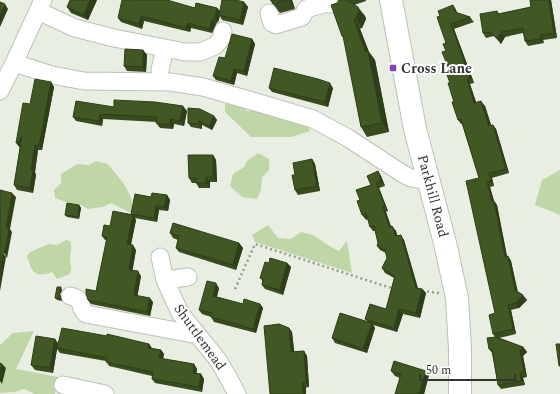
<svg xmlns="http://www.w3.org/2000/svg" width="560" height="394" font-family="Spectral,serif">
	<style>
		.green { fill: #bfd6a7 }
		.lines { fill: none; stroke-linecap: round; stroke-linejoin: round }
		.minor-casing { stroke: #bbc2b5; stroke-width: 19 }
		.major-casing { stroke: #bbc2b5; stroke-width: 24 }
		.path { stroke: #989d93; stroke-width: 2.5; stroke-dasharray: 2 3; stroke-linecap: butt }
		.minor { stroke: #fff; stroke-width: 17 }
		.major { stroke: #fff; stroke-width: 22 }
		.wall { fill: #394c1f }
		.shaded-wall { fill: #2e3e19 }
		.building { fill: #425824; stroke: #2e3e19 }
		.poi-dot { fill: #843fb2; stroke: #fff; stroke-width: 1.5 }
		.labels { text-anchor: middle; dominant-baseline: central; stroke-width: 4; stroke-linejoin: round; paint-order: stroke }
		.poi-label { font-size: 14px; font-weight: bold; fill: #333530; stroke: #fff; text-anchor: start }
		.street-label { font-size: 14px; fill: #333530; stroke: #fff }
	</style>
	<rect width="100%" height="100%" fill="#e8efe2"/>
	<!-- green -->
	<path class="green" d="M 225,104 L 238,104 L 247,111 L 263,110 L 307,125 L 310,131 L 291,137 L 251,137 L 225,112 Z
		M 258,153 L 269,159 L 269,170 L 262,177 L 261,190 L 257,199 L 242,197 L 230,186 L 233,174 L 244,167 L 247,161 Z
		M 96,161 L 108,164 C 120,179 135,194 133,214 L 111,203 L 103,207 L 88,209 L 81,205 L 66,202 L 55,198 L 54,190 L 61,183 L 61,174 L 77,164 L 89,165 Z
		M 560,170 L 560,215 L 535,205 L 542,180 Z
		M 268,225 L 278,238 L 291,239 L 301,232 L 313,235 L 331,247 L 339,251 L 347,241 L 352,273 L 255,242 L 252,235 Z
		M 66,240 L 70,241 C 73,250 70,250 70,258 C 70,266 73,266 70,274 L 57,279 L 52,272 C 35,279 31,271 27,256 L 30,252 L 49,244 L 57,245 Z
		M 34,331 L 16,369 L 58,377 L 55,394 L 35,394 L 24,389 L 15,392 L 0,393 L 0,345 L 13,333 Z"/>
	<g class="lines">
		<defs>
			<path id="minor" d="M 38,11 L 75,28 L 114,38 L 185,52 L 200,52 L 215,46 L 221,39 L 223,31
				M 269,13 L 272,23 L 276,25 L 302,17 L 306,9 L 323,4 L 338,4
				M 14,63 L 52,75 L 84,81 L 170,82 L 203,87 L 252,101 L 313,119 L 348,138 L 403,174 L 411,178 L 428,181
				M 160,70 L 165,48
				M 0,91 L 14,63 L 43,0
				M 160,257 L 165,280
				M 188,277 L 165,280 L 180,313 L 218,360 L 228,377 L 237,394
				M 70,296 C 85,299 77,306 86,314 L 198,335
				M 63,385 L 105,394"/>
			<path id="major" d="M 391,0 L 415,129 L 445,243 L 457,298 L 460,349 L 460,394"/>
		</defs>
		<!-- minor casing -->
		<use href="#minor" class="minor-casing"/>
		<!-- major casing -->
		<use href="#major" class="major-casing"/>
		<!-- path -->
		<path class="path" d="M 235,289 L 255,244 L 388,287 L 393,288
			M 422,291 L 439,293"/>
		<!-- minor -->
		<use href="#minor" class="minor"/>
		<!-- major -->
		<use href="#major" class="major"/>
	</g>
	<!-- wall -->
	<path class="wall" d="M 97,0 L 88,20 L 71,13 L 67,7 Z
		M 270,0 L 292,0 L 295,9 L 280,13 Z
		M 339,0 L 366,0 L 366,1 L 354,5 L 365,16 L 366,19 L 362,28 L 360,29 L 369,52 L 375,60 L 389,132 L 367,137 L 361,127 L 344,38 L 342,36 L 337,3 Z
		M 530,0 L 551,0 L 557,38 L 543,40 L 544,43 L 528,46 L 525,41 L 523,33 L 505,37 L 501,44 L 494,36 L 486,38 L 483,33 L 497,11 L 499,14 L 531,7 Z
		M 135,1 L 195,8 L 217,8 L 220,11 L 244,2 L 248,7 L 243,25 L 222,20 L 220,16 L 218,22 L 216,24 L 212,33 L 191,28 L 190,32 L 144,21 L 142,29 L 121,22 L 118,18 Z
		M 453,5 L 456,10 L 457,13 L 470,17 L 474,22 L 454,29 L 474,83 L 470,84 L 476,102 L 485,106 L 491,125 L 493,125 L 496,129 L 509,173 L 492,178 L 494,186 L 490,187 L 494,201 L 497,205 L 507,256 L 508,256 L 511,261 L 518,292 L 527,300 L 519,308 L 511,310 L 516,334 L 499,338 L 523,347 L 527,352 L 523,356 L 527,377 L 523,378 L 525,385 L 501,389 L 498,385 L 492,353 L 489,349 L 495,337 L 493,334 L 495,313 L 479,178 L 462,124 L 461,124 L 458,120 L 450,83 L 451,74 L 446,51 L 446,43 L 440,16 Z
		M 252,39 L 255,44 L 247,76 L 237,73 L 234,85 L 216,80 L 213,76 L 225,58 Z
		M 143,50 L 147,55 L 146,72 L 127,71 L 124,66 Z
		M 51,82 L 54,87 L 42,150 L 38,150 L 35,172 L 36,175 L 33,193 L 17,190 L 14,185 L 20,147 L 20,148 L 30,104 Z
		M 269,88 L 333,88 L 328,107 L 272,92 Z
		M 114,107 L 187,111 L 184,126 L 174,124 L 173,129 L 160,128 L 156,123 L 157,122 L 103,119 L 102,126 L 76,121 L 73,117 Z
		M 214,116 L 217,120 L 212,130 L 202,125 L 202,129 L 191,127 L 188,123 Z
		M 213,155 L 216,160 L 217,182 L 210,182 L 210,188 L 199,188 L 196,183 L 192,183 L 189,178 Z
		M 312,159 L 315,164 L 320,191 L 298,195 L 295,190 L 295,175 Z
		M 378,171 L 381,176 L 385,186 L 379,188 L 388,211 L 386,212 L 391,226 L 392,226 L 396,231 L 397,236 L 404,240 L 418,288 L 422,289 L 426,293 L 420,318 L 403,314 L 397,332 L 373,325 L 375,328 L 367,353 L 335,343 L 332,338 L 368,322 L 365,319 L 386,309 L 394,278 L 385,273 L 382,268 L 387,258 L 386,253 L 380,250 L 377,246 L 378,243 L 375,231 L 373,231 L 370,227 L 368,219 L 366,220 L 362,215 L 360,200 L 371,185 Z
		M 167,195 L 170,200 L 168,211 L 159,210 L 157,222 L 135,218 L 136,220 L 131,245 L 136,250 L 132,271 L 141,276 L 137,296 L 153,302 L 150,316 L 91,304 L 88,300 L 96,291 L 107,240 L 105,240 L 102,236 L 132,215 L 131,214 L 151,197 Z
		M 79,205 L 81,208 L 79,219 L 67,217 L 65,215 Z
		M 170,233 L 239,243 L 243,248 L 236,270 L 179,252 L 176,248 L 178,240 L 173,238 Z
		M 269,263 L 287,263 L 291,267 L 283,295 L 265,289 L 262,285 L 263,281 L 260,278 Z
		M 219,288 L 217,297 L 243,304 L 260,304 L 263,308 L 256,333 L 214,322 L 211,317 L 202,314 L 199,310 Z
		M 62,290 L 60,294 L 62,301 L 57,300 L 55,298 Z
		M 289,328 L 292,332 L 294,352 L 304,351 L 307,356 L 309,387 L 270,394 Z
		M 55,339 L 58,343 L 149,344 L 152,348 L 161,350 L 164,354 L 163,359 L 194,364 L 197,369 L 196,373 L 201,374 L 204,379 L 202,392 L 155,383 L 152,379 L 152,376 L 109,366 L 106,361 L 60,353 L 57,349 L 53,373 L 35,370 L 31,365 Z
		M 391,371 L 429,375 L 424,394 L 395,394 L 400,378 L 395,376 Z"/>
	<!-- shaded-wall -->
	<path class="shaded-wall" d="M 90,0 L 97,0 L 88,20 L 84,15 Z
		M 289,0 L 292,0 L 295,9 Z
		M 549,0 L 551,0 L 557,38 L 554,33 Z
		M 244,2 L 248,7 L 243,25 L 240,20 Z
		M 5,4 L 8,9 L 0,27 L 0,15 Z
		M 453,5 L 456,10 L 459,17 L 455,12 Z
		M 358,7 L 365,16 L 366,19 L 362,28 L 356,18 Z
		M 217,8 L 221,13 L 219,15 L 220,16 L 218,22 L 215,18 Z
		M 141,16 L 144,21 L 142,29 L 139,24 Z
		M 354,19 L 360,29 L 369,52 L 375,60 L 389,132 L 382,123 L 365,51 Z
		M 212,20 L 216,24 L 212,33 L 209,29 Z
		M 188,23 L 191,28 L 190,32 L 186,28 Z
		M 451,24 L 454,29 L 474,83 L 470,78 Z
		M 501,32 L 505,37 L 501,44 L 498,39 Z
		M 540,35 L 543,40 L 544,43 L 541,39 Z
		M 252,39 L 255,44 L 247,76 L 244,71 Z
		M 143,50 L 147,55 L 146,72 L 143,67 Z
		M 234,69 L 237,73 L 234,85 L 231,81 Z
		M 467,79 L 470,84 L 478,108 L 474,103 Z
		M 51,82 L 54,87 L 42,150 L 39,146 Z
		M 330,83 L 333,88 L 328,107 L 325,102 Z
		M 481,101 L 485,106 L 493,131 L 489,126 Z
		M 183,106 L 187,111 L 184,126 L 180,121 Z
		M 100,114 L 103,119 L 102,126 L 99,121 Z
		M 214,116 L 217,120 L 212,130 L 209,126 Z
		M 170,119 L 174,124 L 173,129 L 170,125 Z
		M 199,121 L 202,125 L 202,129 L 199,124 Z
		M 493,125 L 496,129 L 509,173 L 506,169 Z
		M 22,136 L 25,141 L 20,148 L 16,143 Z
		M 35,145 L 38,150 L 35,172 L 36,175 L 33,193 L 30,188 L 31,170 Z
		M 213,155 L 216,160 L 217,182 L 213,177 Z
		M 312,159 L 315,164 L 320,191 L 317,186 Z
		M 378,171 L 381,176 L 385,186 L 381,181 Z
		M 489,173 L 492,178 L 494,186 L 491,181 Z
		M 206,177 L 210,182 L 210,188 L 206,183 Z
		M 487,182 L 490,187 L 494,201 L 497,205 L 508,262 L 505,257 Z
		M 376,183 L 379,188 L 388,211 L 385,206 Z
		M 12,193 L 16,197 L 10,229 L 12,232 L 7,258 L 4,253 L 6,227 Z
		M 167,195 L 170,200 L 168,211 L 164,207 Z
		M 79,205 L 81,208 L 79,219 L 78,217 Z
		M 156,205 L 159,210 L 157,222 L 154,218 Z
		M 383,207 L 386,212 L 392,231 L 389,227 Z
		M 133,215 L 136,220 L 130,248 L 127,244 Z
		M 392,226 L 396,231 L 399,241 L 396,236 Z
		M 401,235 L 404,240 L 419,293 L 416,288 Z
		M 239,243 L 243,248 L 236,270 L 233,265 Z
		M 133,245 L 136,250 L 132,274 L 129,270 Z
		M 3,253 L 6,257 L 0,291 L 0,270 Z
		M 508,256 L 511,261 L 518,295 L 515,290 Z
		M 287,263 L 291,267 L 283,295 L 280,290 Z
		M 138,271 L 141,276 L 137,299 L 134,295 Z
		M 216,283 L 219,288 L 216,300 L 213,296 Z
		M 61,287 L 62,290 L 60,294 L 62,301 L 60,298 L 59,291 Z
		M 422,289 L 426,293 L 420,318 L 416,313 Z
		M 523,295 L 527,300 L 519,308 L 516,303 Z
		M 150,298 L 153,302 L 150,316 L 147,312 Z
		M 260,304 L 263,308 L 256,333 L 253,329 Z
		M 508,305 L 511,310 L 516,334 L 513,329 Z
		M 399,309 L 403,314 L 397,332 L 394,328 Z
		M 372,323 L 375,328 L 367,353 L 363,349 Z
		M 289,328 L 292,332 L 295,357 L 291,352 Z
		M 55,339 L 58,344 L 57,348 L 57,349 L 53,373 L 50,368 Z
		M 149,344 L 152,349 L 148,348 Z
		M 523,347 L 527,352 L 523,356 L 527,377 L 524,372 L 520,351 Z
		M 161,350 L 164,354 L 162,363 L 159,358 Z
		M 304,351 L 307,356 L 309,387 L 306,382 Z
		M 2,364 L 6,368 L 2,384 L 0,381 L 0,374 Z
		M 194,364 L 197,369 L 196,377 L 193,373 Z
		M 426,371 L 429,375 L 424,394 L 419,394 Z
		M 520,373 L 523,378 L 525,385 L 521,381 Z
		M 201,374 L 204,379 L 202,392 L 199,387 Z
		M 302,383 L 306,387 L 306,394 L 303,394 Z"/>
	<!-- building -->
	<path class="building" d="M 70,0 L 90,0 L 84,15 L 67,7 Z
		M 122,0 L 132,0 L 135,1 L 136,0 L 167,0 L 195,8 L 196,3 L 217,8 L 215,18 L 212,20 L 209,29 L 188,23 L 186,28 L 141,16 L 139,24 L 118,18 Z
		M 222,0 L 236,0 L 244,2 L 240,20 L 219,15 Z
		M 271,0 L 286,0 L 273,4 Z
		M 339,0 L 347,0 L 358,7 L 359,10 L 356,18 L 354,19 L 365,51 L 368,51 L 382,123 L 361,127 L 343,36 L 342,36 L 331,5 L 337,3 Z
		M 530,0 L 549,0 L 554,33 L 540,35 L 541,39 L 525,41 L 523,28 L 501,32 L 498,39 L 490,32 L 483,33 L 480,14 L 497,11 L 498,14 L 531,7 Z
		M 0,2 L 5,4 L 0,15 Z
		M 453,5 L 455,12 L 470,17 L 451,24 L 470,78 L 467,79 L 474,103 L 481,101 L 489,126 L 493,125 L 506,169 L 489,173 L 491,181 L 487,182 L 492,201 L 494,201 L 505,257 L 508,256 L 515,290 L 523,295 L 516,303 L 508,305 L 513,329 L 493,334 L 489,315 L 495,313 L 466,181 L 479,178 L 461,119 L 458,120 L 452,102 L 454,102 L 448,83 L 450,83 L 447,75 L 451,74 L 442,52 L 446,51 L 443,44 L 446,43 L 437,17 L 440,16 L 438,11 Z
		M 232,34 L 252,39 L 244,71 L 234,69 L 231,81 L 213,76 L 219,57 L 225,58 Z
		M 125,49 L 143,50 L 143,67 L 124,66 Z
		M 274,68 L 318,79 L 330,83 L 325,102 L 269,88 Z
		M 35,79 L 51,82 L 39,146 L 35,145 L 31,170 L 33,170 L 30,188 L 14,185 L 22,136 L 16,143 L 23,103 L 30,104 Z
		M 114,100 L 155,102 L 183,106 L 180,121 L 170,119 L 170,125 L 156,123 L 157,117 L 100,114 L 99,121 L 73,117 L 76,101 L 114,107 Z
		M 188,108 L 200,109 L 214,116 L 209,126 L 199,121 L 199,124 L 188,123 Z
		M 188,155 L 213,155 L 213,177 L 206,177 L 206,183 L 196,183 L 196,178 L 189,178 Z
		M 312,159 L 317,186 L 295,190 L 292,175 L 295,175 L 293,163 Z
		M 378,171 L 381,181 L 376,183 L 385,206 L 383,207 L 389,227 L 392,226 L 396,236 L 401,235 L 416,288 L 422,289 L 416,313 L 399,309 L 394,328 L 365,319 L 370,304 L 386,309 L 395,276 L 382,268 L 387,258 L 385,250 L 377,246 L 378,243 L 374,226 L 370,227 L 366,213 L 362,215 L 357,201 L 360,200 L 356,190 L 371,185 L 367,176 Z
		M 0,190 L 12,193 L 6,227 L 9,228 L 7,243 L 4,253 L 3,253 L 0,270 Z
		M 152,193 L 167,195 L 164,207 L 156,205 L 154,218 L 131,214 L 135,194 L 151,197 Z
		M 67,203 L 79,205 L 78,217 L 65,215 Z
		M 113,211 L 133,215 L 127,244 L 133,245 L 129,270 L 138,271 L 134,295 L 150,298 L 147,312 L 88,300 L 86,293 L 86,289 L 96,291 L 107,237 L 102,236 L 104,225 L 110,226 Z
		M 173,223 L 239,243 L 233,265 L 176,248 L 179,236 L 170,233 Z
		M 270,258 L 287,263 L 280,290 L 262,285 L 263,279 L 260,278 L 265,262 L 269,263 Z
		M 207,281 L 216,283 L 213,296 L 243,304 L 244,299 L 260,304 L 253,329 L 211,317 L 212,313 L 199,310 Z
		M 57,287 L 61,287 L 59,291 L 60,298 L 55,298 Z
		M 340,313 L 372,323 L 363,349 L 332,338 Z
		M 279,324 L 289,328 L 291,352 L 304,351 L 306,382 L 302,383 L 303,394 L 270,394 L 264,326 Z
		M 62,328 L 107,336 L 107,334 L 149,344 L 148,348 L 161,350 L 159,358 L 194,364 L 193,373 L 201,374 L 199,387 L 152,379 L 153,372 L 106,362 L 107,358 L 57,348 Z
		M 36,336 L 55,339 L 50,368 L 31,365 Z
		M 496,337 L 523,347 L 520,351 L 524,372 L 520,373 L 521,381 L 498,385 L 492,349 L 489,349 L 487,338 Z
		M 556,344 L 560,344 L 560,366 L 559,366 Z
		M 394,361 L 426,371 L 419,394 L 395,394 L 401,374 L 391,371 Z
		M 0,363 L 2,364 L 0,374 Z"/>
	<!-- markers -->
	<rect class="poi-dot" x="389" y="64" width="8" height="8" rx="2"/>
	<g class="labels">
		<!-- poi labels -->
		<g class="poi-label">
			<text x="401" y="68">Cross Lane</text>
		</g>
		<!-- street labels -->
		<g class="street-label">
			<text transform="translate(433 196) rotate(75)">Parkhill Road</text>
			<text transform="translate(200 337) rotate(54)">Shuttlemead</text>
		</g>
	</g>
	<!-- scale -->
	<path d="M420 374v6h95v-6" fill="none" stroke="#333530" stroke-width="2"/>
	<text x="426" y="374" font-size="12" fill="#333530" stroke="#ffffff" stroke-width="3" paint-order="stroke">50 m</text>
</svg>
